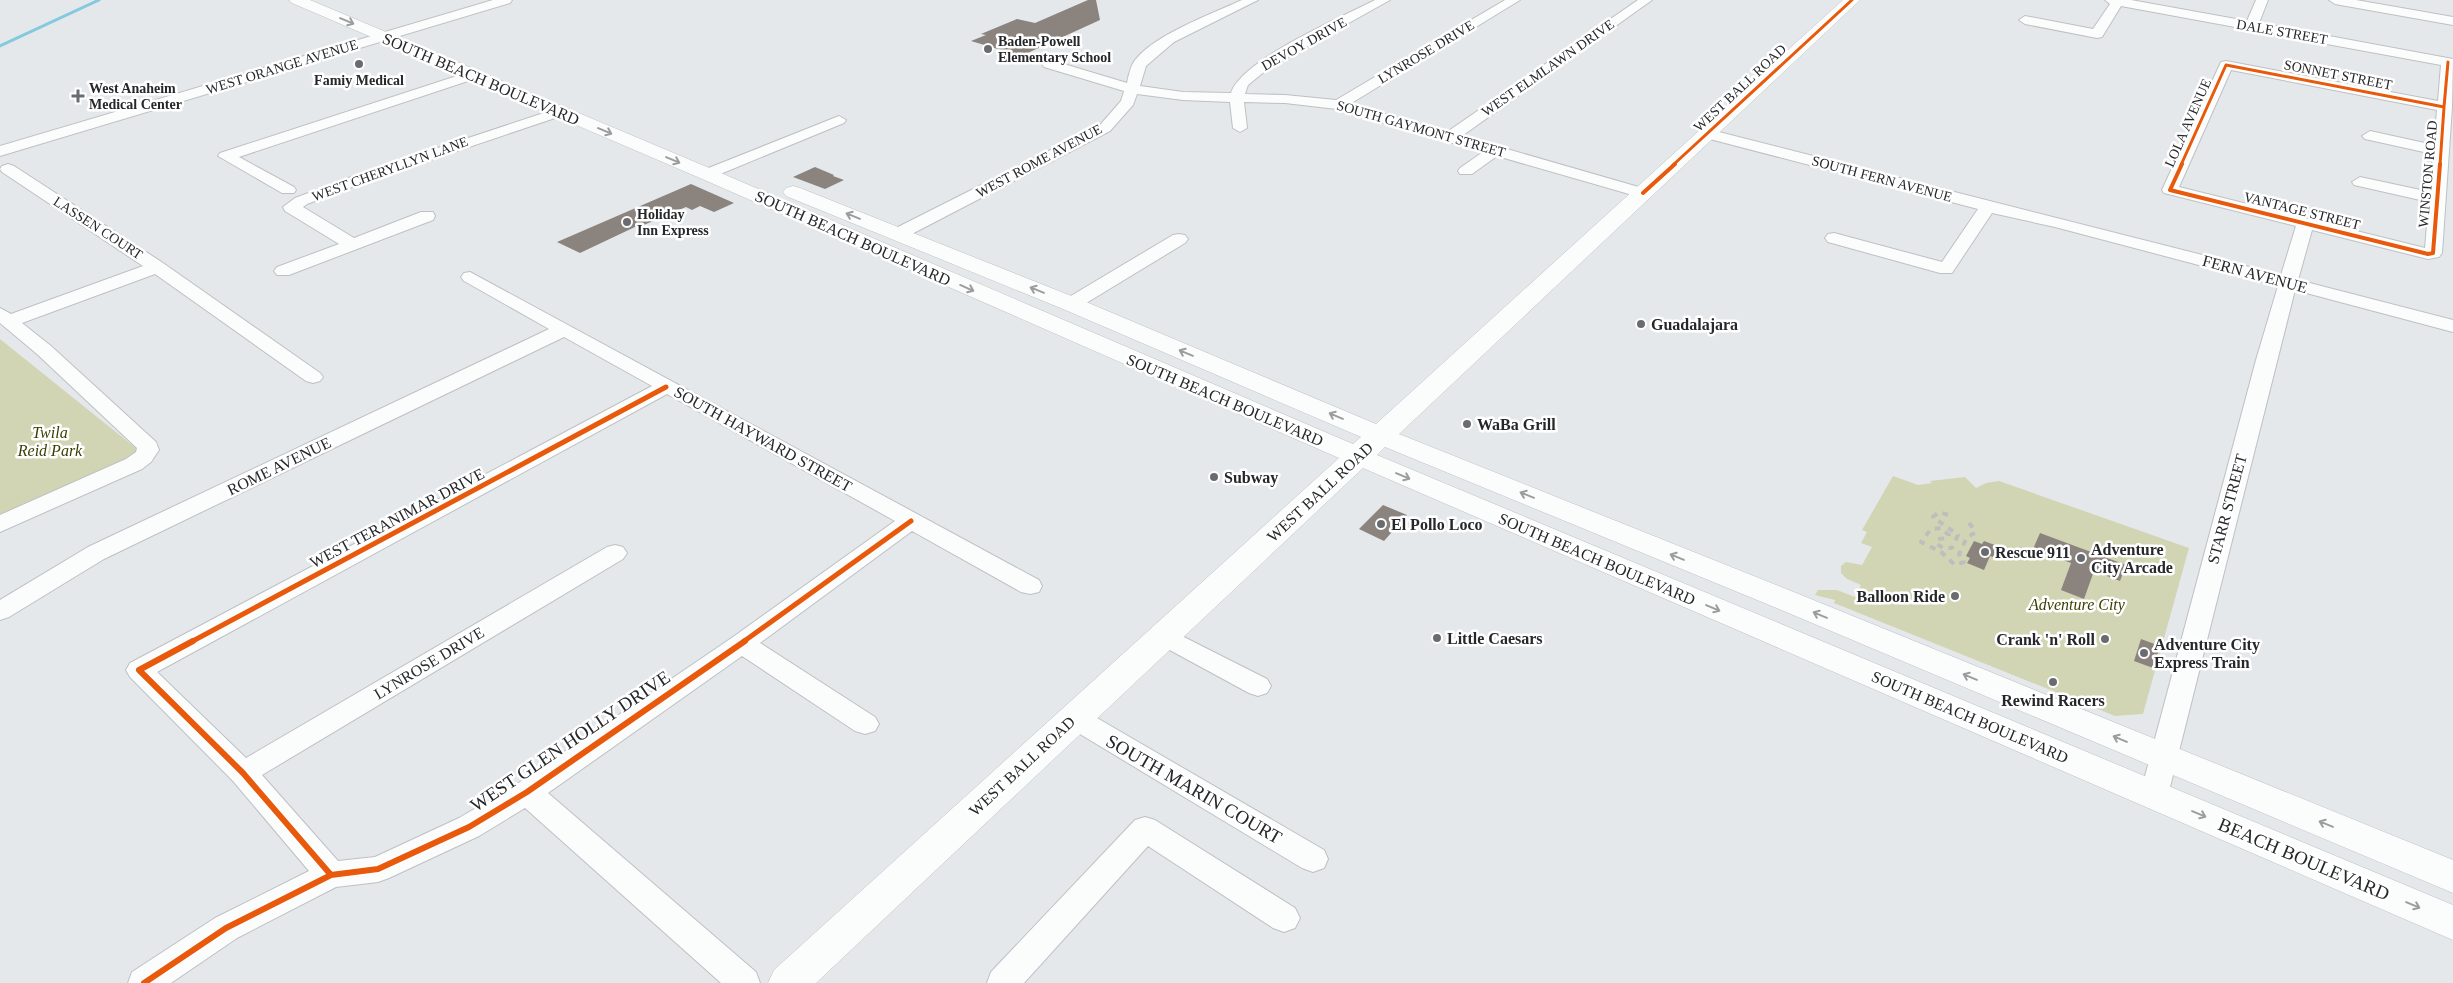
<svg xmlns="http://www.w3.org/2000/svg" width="2453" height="983" font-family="Georgia,serif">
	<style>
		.green { fill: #d2d5b4 }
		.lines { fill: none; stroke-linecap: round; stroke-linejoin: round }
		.stream { stroke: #84c9dd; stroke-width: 3 }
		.building { fill: #8a837e }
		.minor-casing { stroke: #bec0c3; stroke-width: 2 }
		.major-casing { stroke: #bec0c3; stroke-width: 1 }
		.minor { fill: #fbfcfc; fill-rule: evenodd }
		.major { fill: #fbfcfc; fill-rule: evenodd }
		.rail { stroke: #bdbebe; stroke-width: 4; stroke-dasharray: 6 6; stroke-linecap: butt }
		.cycleway-far3-casing { stroke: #fff; stroke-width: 5 }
		.cycleway-far2-casing { stroke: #fff; stroke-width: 6 }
		.cycleway-far1-casing { stroke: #fff; stroke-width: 8 }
		.cycleway-casing { stroke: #fff; stroke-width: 9 }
		.cycleway-far3 { stroke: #e8590c; stroke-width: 3 }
		.cycleway-far2 { stroke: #e8590c; stroke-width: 4 }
		.cycleway-far1 { stroke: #e8590c; stroke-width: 5 }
		.cycleway { stroke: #e8590c; stroke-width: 6 }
		.oneway { stroke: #9b9c9e }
		.poi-dot { fill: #696b6e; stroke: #fff; stroke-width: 2 }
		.labels { text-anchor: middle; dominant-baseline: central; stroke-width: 5; stroke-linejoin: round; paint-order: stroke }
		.far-street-label { font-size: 14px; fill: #26272a; stroke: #fff }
		.far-poi-label { font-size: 14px; font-weight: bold; fill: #26272a; stroke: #fff; text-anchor: start }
		.street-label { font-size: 16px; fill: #26272a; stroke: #fff }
		.poi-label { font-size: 16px; font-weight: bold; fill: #26272a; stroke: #fff; text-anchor: start }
		.park-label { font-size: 16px; font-style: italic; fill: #3c3e00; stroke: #fff }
		.near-street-label { font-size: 19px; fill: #26272a; stroke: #fff }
	</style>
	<rect width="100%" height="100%" fill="#e5e8eb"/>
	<!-- green -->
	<path class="green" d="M 0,339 L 142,453 L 0,518 Z
		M 1893,476 L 1918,485 L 1932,483 L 1930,481 L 1965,477 L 1976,488 L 1986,483 L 1999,481 L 2189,548 L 2143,714 L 2115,716 L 1834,603 L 1835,600 L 1815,595 L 1818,590 L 1837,590 L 1855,597 L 1861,585 L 1847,579 L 1841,573 L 1841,566 L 1846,562 L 1862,565 L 1872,547 L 1861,543 L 1867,532 L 1862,530 Z"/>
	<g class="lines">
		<!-- stream -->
		<path class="stream" d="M 0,46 L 99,0"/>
	</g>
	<!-- building -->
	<path class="building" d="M 1088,0 L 1096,0 L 1100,20 L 1021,56 L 971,41 L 986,35 L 981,34 L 1017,19 L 1035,23 Z
		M 815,167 L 834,175 L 833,176 L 844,180 L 825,189 L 793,177 Z
		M 691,184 L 734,203 L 714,212 L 700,206 L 692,210 L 686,207 L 639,227 L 637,226 L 580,253 L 557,242 Z
		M 1383,505 L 1407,515 L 1384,541 L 1359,529 Z
		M 2040,533 L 2126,565 L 2120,581 L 2094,571 L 2084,599 L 2061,590 L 2071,563 L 2033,549 Z
		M 1974,541 L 1982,544 L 1984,541 L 2003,548 L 1998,559 L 1990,556 L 1984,570 L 1967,563 L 1970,558 L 1966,556 Z
		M 2141,639 L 2160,646 L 2153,668 L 2134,661 Z"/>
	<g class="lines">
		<defs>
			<path id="minor" d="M 493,0 L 512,0 L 510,3 L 0,156 L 0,146 Z
				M 1242,0 L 1258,0 L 1174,42 L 1146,66 L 1140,86 L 1183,92 L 1231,93 C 1241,60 1342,17 1375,0 L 1390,0 L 1270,67 L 1248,85 L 1245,94 L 1285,95 L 1336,100 L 1505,0 L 1520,0 L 1350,104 L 1447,132 L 1638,0 L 1652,0 L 1462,136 L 1649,190 L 1651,193 L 1649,196 L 1643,198 L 1497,156 L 1472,174 L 1460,174 L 1458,171 L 1460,168 L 1483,152 L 1337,109 L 1285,103 L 1244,102 L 1247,128 L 1240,132 L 1233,128 L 1230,102 L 1183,100 L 1137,94 L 1133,105 L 1110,131 L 904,238 L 892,238 L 889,234 L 892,230 L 1100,125 L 1121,101 L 1124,91 L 1044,67 L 1042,64 L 1044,61 L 1054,61 L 1127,83 C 1128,77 1130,70 1132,65 C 1147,37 1214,13 1242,0 Z
				M 2105,0 L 2131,0 L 2247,21 L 2256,0 L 2268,0 L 2259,23 L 2453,59 L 2452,107 L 2442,253 L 2439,257 L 2428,259 L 2312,230 L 2298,280 L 2453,320 L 2453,332 L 2295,290 L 2168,795 L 2164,803 L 2154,807 L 2144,803 L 2140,795 L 2256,360 L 2278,286 L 2055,227 L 1992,213 L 1952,273 L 1940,273 L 1828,242 L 1825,238 L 1828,234 L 1834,233 L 1942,262 L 1978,209 L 1702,137 L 1699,134 L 1707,129 L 2281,275 L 2296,226 L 2164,193 L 2162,190 L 2221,62 L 2226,61 L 2438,101 L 2441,65 L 2121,6 L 2102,37 L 2097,38 L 2025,24 L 2019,20 L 2025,16 L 2093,29 L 2110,4 ZM 2231,70 L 2437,110 L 2434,145 L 2370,131 L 2362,136 L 2365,139 L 2433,154 L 2430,192 L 2360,177 L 2352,182 L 2354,185 L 2429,202 L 2425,248 L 2179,187 Z
				M 2329,0 L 2356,0 L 2453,17 L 2453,25 L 2335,4 Z
				M 472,71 L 479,75 L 477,78 L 239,157 L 294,187 L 296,190 L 294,193 L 282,193 L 218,156 L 220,153 Z
				M 559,108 L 566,112 L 564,115 L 374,179 L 307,204 L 303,207 L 354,238 L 421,212 L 433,212 L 435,216 L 433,220 L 289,275 L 277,275 L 274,271 L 277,267 L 339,244 L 285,211 L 283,207 L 295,198 L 362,173 Z
				M 839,116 L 846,120 L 844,123 L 713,177 L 707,179 L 699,174 L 701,171 Z
				M 8,164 L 14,166 L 163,263 L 320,373 L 323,377 L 320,381 L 313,383 L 306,381 L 155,274 L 22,323 L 51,346 L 156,442 L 159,450 L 151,462 L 142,469 L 0,532 L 0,515 L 126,459 L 136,452 L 137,448 L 37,354 L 0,323 L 0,308 L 11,314 L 143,266 L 2,172 L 0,169 L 2,166 Z
				M 1179,234 L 1185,235 L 1188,239 L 1185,243 L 1078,308 L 1064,308 L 1062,304 L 1064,300 L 1173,235 Z
				M 470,272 L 1039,580 L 1042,586 L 1039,592 L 1030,594 L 1021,592 L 912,531 L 760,643 L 875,717 L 879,724 L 875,731 L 865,734 L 855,731 L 742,656 L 548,793 L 756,972 L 760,983 L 721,983 L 525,808 L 479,836 L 389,878 L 378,882 L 336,887 L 237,938 L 171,983 L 128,983 L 132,972 L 215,918 L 309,871 L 233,781 L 130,677 L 126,670 L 130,663 L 652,386 L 564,337 L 104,559 L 9,617 L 0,620 L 0,600 L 88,547 L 549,329 L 464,281 L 461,277 L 464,273 ZM 667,394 L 895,521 L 733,637 L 517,784 L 459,818 L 375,857 L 338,861 L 262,775 L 623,559 L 627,553 L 623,547 L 615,545 L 607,547 L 246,758 L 157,672 Z
				M 1164,627 L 1267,679 L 1271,686 L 1267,693 L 1258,696 L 1249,693 L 1155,642 L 1151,636 L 1155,630 Z
				M 1075,708 L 1085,711 L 1324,850 L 1328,859 L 1324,868 L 1313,872 L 1302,868 L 1065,725 L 1061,718 L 1065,711 Z
				M 1145,817 L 1155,820 L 1295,908 L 1300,918 L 1295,928 L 1284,932 L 1273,928 L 1148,846 L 1024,983 L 987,983 L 991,972 L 1135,820 Z"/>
			<path id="major" d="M 289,0 L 310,0 L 714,170 L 1353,444 L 1361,437 L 1063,309 L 786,196 L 783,192 L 786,188 L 793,186 L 800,188 L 1079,299 L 1376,424 L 1843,0 L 1860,0 L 1399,434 L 1801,595 L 2453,860 L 2453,893 L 1779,609 L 1385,447 L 1377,455 L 2453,905 L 2453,940 L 1363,468 L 816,983 L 768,983 L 774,970 L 1339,458 L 700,178 L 292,3 Z"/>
		</defs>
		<!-- minor casing -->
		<use href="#minor" class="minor-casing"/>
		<!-- major casing -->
		<use href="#major" class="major-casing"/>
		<!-- minor -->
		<use href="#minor" class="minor"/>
		<!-- major -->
		<use href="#major" class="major"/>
		<!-- rail -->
		<path class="rail" d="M 1948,515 L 1939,512 L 1933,517 L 1958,535 L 1952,548 L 1943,548 L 1937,544 L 1938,539 L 1948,538 L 1949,535 L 1941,528 L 1931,529 L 1921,542 L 1941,552 L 1955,565 L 1964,562 L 1959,554 L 1967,537 L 1975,533 L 1971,525 L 1964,521"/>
		<defs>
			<path id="cycleway-far3" d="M 2444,107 L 2448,62
				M 1673,165 L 1852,0
				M 2181,165 L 2226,65 L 2444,107
				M 2440,165 L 2444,107"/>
			<path id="cycleway-far2" d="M 2182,164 L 2170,190 L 2428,254 L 2433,253 L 2440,164
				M 1643,193 L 1675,164"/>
			<path id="cycleway-far1" d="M 191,642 L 666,387
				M 743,642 L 911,521"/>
			<path id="cycleway" d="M 193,641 L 139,670 L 243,773 L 331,875
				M 144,983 L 226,928 L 331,875 L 378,869 L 469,827 L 527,792 L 745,641"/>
		</defs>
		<!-- cycleway-far3 casing -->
		<use href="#cycleway-far3" class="cycleway-far3-casing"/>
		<!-- cycleway-far2 casing -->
		<use href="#cycleway-far2" class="cycleway-far2-casing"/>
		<!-- cycleway-far1 casing -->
		<use href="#cycleway-far1" class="cycleway-far1-casing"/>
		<!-- cycleway casing -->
		<use href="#cycleway" class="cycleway-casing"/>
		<!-- cycleway-far3 -->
		<use href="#cycleway-far3" class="cycleway-far3"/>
		<!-- cycleway-far2 -->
		<use href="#cycleway-far2" class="cycleway-far2"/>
		<!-- cycleway-far1 -->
		<use href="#cycleway-far1" class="cycleway-far1"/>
		<!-- cycleway -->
		<use href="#cycleway" class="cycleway"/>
	</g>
	<!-- one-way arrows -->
	<defs><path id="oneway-shaft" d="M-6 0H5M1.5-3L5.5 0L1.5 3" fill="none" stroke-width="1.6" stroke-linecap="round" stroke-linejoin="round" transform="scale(1.25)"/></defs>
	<g class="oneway">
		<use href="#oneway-shaft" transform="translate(347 21) rotate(23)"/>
		<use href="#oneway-shaft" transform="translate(605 131) rotate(23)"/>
		<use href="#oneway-shaft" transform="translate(673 160) rotate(23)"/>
		<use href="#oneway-shaft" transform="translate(853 216) rotate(-158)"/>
		<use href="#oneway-shaft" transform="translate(967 288) rotate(24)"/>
		<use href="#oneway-shaft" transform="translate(1037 290) rotate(-158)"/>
		<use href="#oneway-shaft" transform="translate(1186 353) rotate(-157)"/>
		<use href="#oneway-shaft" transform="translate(1336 416) rotate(-157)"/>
		<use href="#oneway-shaft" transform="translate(1403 476) rotate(23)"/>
		<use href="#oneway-shaft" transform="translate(1527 495) rotate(-158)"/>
		<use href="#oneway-shaft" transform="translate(1677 557) rotate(-158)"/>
		<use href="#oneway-shaft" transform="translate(1713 608) rotate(23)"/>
		<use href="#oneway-shaft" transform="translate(1820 615) rotate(-157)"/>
		<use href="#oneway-shaft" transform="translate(1970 677) rotate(-157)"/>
		<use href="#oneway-shaft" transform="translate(2120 739) rotate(-157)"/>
		<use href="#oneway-shaft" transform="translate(2199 814) rotate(23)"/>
		<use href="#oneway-shaft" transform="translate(2326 824) rotate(-158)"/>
		<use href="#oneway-shaft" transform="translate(2413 905) rotate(23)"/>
	</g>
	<!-- markers -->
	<g class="poi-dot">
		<circle cx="988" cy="49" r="5"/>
		<circle cx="359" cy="64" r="5"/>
		<path d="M75.5 88.5h5v5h5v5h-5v5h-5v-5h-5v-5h5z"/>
		<circle cx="627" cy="222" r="5"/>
		<circle cx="1641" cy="324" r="5"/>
		<circle cx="1467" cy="424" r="5"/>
		<circle cx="1214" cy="477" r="5"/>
		<circle cx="1381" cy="524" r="5"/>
		<circle cx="1985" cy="552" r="5"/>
		<circle cx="2081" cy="558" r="5"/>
		<circle cx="1955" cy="596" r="5"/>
		<circle cx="1437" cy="638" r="5"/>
		<circle cx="2105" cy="639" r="5"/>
		<circle cx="2144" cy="653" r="5"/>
		<circle cx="2053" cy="682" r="5"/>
	</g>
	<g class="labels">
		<!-- far-street labels -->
		<g class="far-street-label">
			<text transform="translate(2282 32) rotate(10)">DALE STREET</text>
			<text transform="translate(1304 44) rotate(-29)">DEVOY DRIVE</text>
			<text transform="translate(1426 52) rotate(-31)">LYNROSE DRIVE</text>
			<text transform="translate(282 67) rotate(-17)">WEST ORANGE AVENUE</text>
			<text transform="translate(1548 68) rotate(-35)">WEST ELMLAWN DRIVE</text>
			<text transform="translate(2338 75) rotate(11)">SONNET STREET</text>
			<text transform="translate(1740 88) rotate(-43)">WEST BALL ROAD</text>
			<text transform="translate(2188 123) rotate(-66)">LOLA AVENUE</text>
			<text transform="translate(1421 129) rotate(16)">SOUTH GAYMONT STREET</text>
			<text transform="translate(1039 161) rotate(-28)">WEST ROME AVENUE</text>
			<text transform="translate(390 169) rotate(-20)">WEST CHERYLLYN LANE</text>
			<text transform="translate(2428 174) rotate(-85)">WINSTON ROAD</text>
			<text transform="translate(1882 179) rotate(15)">SOUTH FERN AVENUE</text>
			<text transform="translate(2302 211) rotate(14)">VANTAGE STREET</text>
			<text transform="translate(98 228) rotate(33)">LASSEN COURT</text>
		</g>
		<!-- far-poi labels -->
		<g class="far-poi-label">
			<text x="998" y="41">Baden-Powell<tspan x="998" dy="16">Elementary School</tspan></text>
			<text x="359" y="80" text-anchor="middle">Famiy Medical</text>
			<text x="89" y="88">West Anaheim<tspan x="89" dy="16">Medical Center</tspan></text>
			<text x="637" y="214">Holiday<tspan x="637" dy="16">Inn Express</tspan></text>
		</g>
		<!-- street labels -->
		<g class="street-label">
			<text transform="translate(481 79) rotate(23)">SOUTH BEACH BOULEVARD</text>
			<text transform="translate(853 238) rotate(24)">SOUTH BEACH BOULEVARD</text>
			<text transform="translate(2255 274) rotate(15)">FERN AVENUE</text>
			<text transform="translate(1225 400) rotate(23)">SOUTH BEACH BOULEVARD</text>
			<text transform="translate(763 439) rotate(29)">SOUTH HAYWARD STREET</text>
			<text transform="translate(279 466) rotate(-26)">ROME AVENUE</text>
			<text transform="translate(1320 492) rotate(-43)">WEST BALL ROAD</text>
			<text transform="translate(2227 509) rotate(-75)">STARR STREET</text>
			<text transform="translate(397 518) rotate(-28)">WEST TERANIMAR DRIVE</text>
			<text transform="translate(1597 559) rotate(23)">SOUTH BEACH BOULEVARD</text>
			<text transform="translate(429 663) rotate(-31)">LYNROSE DRIVE</text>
			<text transform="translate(1970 717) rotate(23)">SOUTH BEACH BOULEVARD</text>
			<text transform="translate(1022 766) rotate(-43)">WEST BALL ROAD</text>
		</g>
		<!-- poi labels -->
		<g class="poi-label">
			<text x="1651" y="324">Guadalajara</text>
			<text x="1477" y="424">WaBa Grill</text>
			<text x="1224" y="477">Subway</text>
			<text x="1391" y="524">El Pollo Loco</text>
			<text x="2091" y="549">Adventure<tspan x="2091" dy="18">City Arcade</tspan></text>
			<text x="1995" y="552">Rescue 911</text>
			<text x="1945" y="596" text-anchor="end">Balloon Ride</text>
			<text x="1447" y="638">Little Caesars</text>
			<text x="2095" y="639" text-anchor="end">Crank 'n' Roll</text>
			<text x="2154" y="644">Adventure City<tspan x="2154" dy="18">Express Train</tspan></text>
			<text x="2053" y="700" text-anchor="middle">Rewind Racers</text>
		</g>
		<!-- park labels -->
		<g class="park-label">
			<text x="50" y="432">Twila<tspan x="50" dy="18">Reid Park</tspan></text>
			<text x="2077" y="604">Adventure City</text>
		</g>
		<!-- near-street labels -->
		<g class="near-street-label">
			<text transform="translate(570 741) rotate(-34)">WEST GLEN HOLLY DRIVE</text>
			<text transform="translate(1194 789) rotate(30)">SOUTH MARIN COURT</text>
			<text transform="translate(2304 859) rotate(23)">BEACH BOULEVARD</text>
		</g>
	</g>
</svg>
